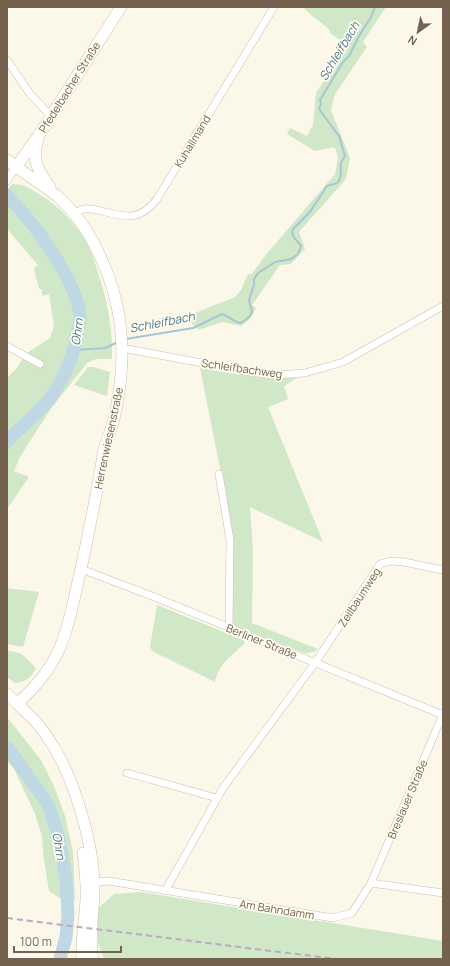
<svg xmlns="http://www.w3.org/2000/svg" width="450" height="966" font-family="Manrope,sans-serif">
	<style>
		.green { fill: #d0e8c8 }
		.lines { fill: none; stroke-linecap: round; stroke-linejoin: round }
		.stream { stroke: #a6c5d5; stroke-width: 2 }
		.river { stroke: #bfd8e4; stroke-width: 13 }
		.street-casing { stroke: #cabfad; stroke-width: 8 }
		.secondary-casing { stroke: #cdc0ab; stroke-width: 12 }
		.street { stroke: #fff; stroke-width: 7 }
		.secondary { stroke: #fff; stroke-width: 11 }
		.rail { stroke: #bda8c5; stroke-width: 2; stroke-dasharray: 6 4; stroke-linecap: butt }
		.labels { text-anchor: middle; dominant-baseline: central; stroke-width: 3.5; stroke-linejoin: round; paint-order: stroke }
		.street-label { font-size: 11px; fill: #74624e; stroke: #fefbf0 }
		.water-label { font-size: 12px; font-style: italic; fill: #4c778c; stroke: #fefbf0 }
	</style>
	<rect width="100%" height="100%" fill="#fbf7e9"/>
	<!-- green -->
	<path class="green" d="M 303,7 L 386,7 L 363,42 L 367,47 L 335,94 L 331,110 L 350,158 L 346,179 L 299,232 L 305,249 L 291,264 L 280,265 L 252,305 L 256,308 L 251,318 L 241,326 L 222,322 L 199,330 L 185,317 L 235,297 L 241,290 L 248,274 L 252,274 L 264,257 L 335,174 L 338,158 L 335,147 L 315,151 L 287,134 L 290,128 L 307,136 L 313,125 L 316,93 L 348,45 L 331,34 L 328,28 L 312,16 Z
		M 12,184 C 25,184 28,188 39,194 C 58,205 75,223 86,241 C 91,250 94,260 97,270 C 107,299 113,328 112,359 L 96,359 L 87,363 L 50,410 L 20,457 L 14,471 L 29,477 L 7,509 L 7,378 L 15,370 L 27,353 L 50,338 L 54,326 L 49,294 L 42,296 L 42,290 L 39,288 L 34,270 L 35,267 L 38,265 L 7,229 L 7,190 Z
		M 88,367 L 93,367 L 110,372 L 107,396 L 74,385 Z
		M 200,368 C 232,374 264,379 297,378 L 284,386 L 288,399 L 268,407 L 323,542 L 250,507 L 253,549 L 252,623 L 318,649 L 314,652 L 307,653 L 307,654 L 232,625 L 228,508 Z
		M 7,588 L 39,592 L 23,647 L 7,644 Z
		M 157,605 L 244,640 L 244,644 C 232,655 218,665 215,682 L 152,651 L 150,647 Z
		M 7,650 L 22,654 L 36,668 C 30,679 28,681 15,683 L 7,677 Z
		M 7,717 L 41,760 L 54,786 L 65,816 L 73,852 L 75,900 L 64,901 L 49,891 L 43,854 L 42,836 L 35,814 L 14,769 L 7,761 Z
		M 141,892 L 443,941 L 443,959 L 104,959 L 98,943 L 97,909 L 114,894 Z"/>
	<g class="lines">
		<!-- stream -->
		<path class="stream" d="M 126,339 L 193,328 L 222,314 C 229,316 233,322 241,323 L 249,317 L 252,312 L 249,300 L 254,285 L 254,279 L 258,273 L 275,262 L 291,259 L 298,254 L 301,246 C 297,240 290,236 293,229 L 310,212 L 327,186 C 330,184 334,185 337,183 C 343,178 340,169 341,163 C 342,160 344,158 345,156 L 339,136 L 319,109 L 321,104 L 320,100 L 343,62 L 349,56 L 359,36 L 371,17 L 375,7
			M 75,350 L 105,348 L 118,342"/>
		<!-- river -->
		<path class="river" d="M 7,195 C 33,222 74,276 80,314 C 81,318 79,324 78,329 C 74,355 66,377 50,398 C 41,411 22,426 11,437 L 7,442
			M 7,747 L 48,804 L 59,838 L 66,878 L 68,915 L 66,937 L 60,959"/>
		<defs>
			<path id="street" d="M 7,60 L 30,94 L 51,116
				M 7,181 L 16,167
				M 75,214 C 77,212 80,210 83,209 C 90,208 98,210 105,212 C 128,218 141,220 157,199 L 274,7
				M 7,346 L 40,364
				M 122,348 L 245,371 L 276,375 L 305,373 L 343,362 L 443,306
				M 219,474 L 230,540 L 229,627
				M 81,569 L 152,596 L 443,715
				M 127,773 L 217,798
				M 94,882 L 109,881 L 333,918 L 352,913 L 371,883 L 443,714
				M 371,883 L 443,893
				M 165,891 L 223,788 L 315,663 L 380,564 L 390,561 L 404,562 L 443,570"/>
			<path id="secondary" d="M 38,139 C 31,160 38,171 50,187
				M 7,160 C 23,173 41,183 57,196 C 85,220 102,255 113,290 C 125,330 124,373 115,414 C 113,428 105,441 103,455 C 97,493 89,531 81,569 C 74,597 70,625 58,652 C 48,673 34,688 17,704
				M 16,167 L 39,135 L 121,7
				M 7,694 C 14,701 22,708 29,715 C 38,723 49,739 55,749 C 75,782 93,844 94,883 C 95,907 88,936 93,959
				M 82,959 C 81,939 85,920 86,900 C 87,884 85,869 83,853"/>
		</defs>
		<!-- street casing -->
		<use href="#street" class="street-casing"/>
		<!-- secondary casing -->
		<use href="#secondary" class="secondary-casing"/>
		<!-- street -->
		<use href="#street" class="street"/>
		<!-- secondary -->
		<use href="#secondary" class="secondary"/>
		<!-- rail -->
		<path class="rail" d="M 7,918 L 336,959"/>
	</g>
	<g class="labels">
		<!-- street labels -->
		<g class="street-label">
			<text transform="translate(69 87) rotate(-58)">Pfedelbacher Straße</text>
			<text transform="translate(192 141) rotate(-59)">Kuhallmand</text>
			<text transform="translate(242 368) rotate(8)">Schleifbachweg</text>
			<text transform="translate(108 438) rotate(-78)">Herrenwiesenstraße</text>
			<text transform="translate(359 597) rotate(-57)">Zeilbaumweg</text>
			<text transform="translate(262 641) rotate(22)">Berliner Straße</text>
			<text transform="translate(407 799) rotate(-67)">Breslauer Straße</text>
			<text transform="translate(277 909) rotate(9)">Am Bahndamm</text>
		</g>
		<!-- water labels -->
		<g class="water-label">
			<text transform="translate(339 51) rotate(-59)">Schleifbach</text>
			<text transform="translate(162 322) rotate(-11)">Schleifbach</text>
			<text transform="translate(77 332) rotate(-82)">Ohrn</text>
			<text transform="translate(59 846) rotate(80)">Ohrn</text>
		</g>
	</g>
	<!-- border -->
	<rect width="450" height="966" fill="none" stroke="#74624e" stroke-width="16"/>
	<!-- north arrow -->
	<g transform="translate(418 32) rotate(213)" stroke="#fefbf0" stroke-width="3" paint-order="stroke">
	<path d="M0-3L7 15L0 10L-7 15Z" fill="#74624e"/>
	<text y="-6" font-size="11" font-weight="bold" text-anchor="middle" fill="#74624e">N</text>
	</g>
	<!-- scale -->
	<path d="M14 946v6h107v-6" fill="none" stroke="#74624e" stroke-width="2"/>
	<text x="20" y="946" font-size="12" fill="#74624e" stroke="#fefbf0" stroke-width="3" paint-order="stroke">100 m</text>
</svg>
